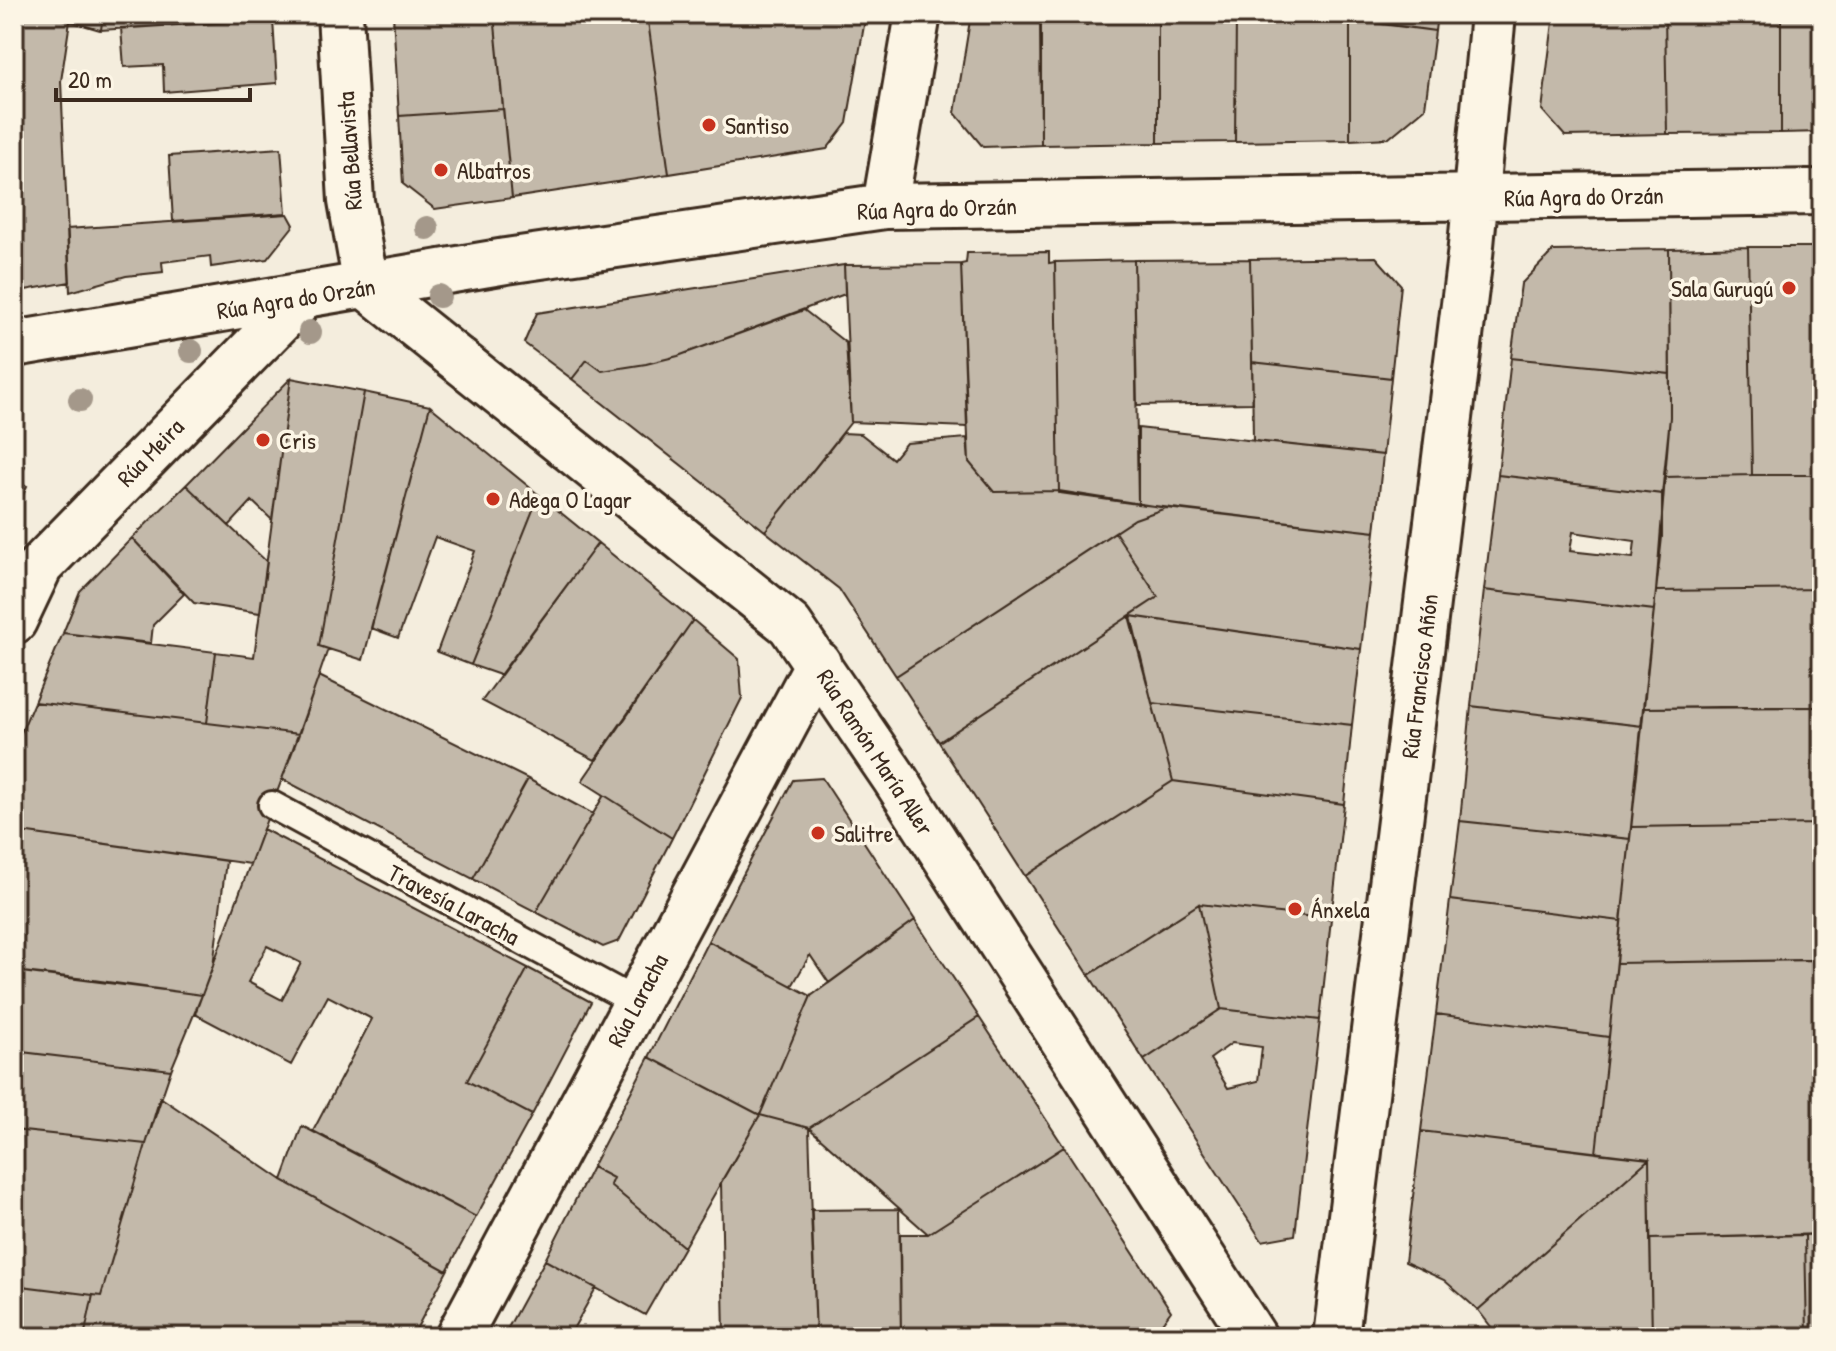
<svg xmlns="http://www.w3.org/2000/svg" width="1836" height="1351" font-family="'Patrick Hand',sans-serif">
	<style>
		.building { fill: #c3b9aa; stroke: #3b2a1e; stroke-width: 2; fill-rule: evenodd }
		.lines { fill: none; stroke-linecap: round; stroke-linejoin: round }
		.lane-casing { stroke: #3b2a1e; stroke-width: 32 }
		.street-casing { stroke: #3b2a1e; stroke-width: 50 }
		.lane { stroke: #fcf5e5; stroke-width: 26 }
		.street { stroke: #fcf5e5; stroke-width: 44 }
		.tree { fill: #a4988a }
		.poi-dot { fill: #c8321e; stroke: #fcf5e5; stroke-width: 3 }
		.labels { text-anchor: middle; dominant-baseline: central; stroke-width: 7; stroke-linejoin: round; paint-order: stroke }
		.poi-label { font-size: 24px; fill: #3b2a1e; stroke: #fcf5e5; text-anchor: start }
		.street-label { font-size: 24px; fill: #3b2a1e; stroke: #fcf5e5 }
	</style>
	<rect width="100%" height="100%" fill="#f4eddd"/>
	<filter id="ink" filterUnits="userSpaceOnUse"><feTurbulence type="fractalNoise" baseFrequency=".0125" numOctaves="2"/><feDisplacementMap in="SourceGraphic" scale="16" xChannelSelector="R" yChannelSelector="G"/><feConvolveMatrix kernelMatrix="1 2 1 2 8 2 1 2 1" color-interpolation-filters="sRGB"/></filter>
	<g filter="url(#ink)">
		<!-- building -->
		<path class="building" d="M 14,14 L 45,14 L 70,21 L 61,81 L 70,282 L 14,292 Z
			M 45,14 L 103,14 L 101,30 L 100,30 Z
			M 103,14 L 178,14 L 177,25 L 101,30 Z
			M 178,14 L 273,14 L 273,20 L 177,25 Z
			M 393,14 L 494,14 L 503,109 L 399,116 Z
			M 494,14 L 647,14 L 669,174 L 512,198 Z
			M 647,14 L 866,14 L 847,123 L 827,149 L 669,174 Z
			M 971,14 L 1041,14 L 1041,145 L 983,147 L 955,113 Z
			M 1041,14 L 1094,14 L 1087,25 L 1040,17 Z
			M 1094,14 L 1158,14 L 1158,143 L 1041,145 L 1040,17 L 1087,25 Z
			M 1158,14 L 1236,14 L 1235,142 L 1158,143 Z
			M 1236,14 L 1316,14 L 1350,20 L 1350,140 L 1235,142 Z
			M 1316,14 L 1437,14 L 1435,31 Z
			M 1554,14 L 1665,14 L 1667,134 L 1565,136 L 1542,110 Z
			M 1665,14 L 1781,14 L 1781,133 L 1667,134 Z
			M 1781,14 L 1822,14 L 1822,132 L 1781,133 Z
			M 273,20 L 277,83 L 164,92 L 163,65 L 124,67 L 121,28 Z
			M 1350,20 L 1435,31 L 1425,108 L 1389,138 L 1350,140 Z
			M 503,109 L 512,198 L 435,209 L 403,184 L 399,116 Z
			M 281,148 L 286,213 L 173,221 L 169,156 Z
			M 288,214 L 294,225 L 267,259 L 211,267 L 210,256 L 162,262 L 163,272 L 126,276 L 70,292 L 67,229 Z
			M 1748,247 L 1822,247 L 1822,475 L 1752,475 Z
			M 1748,247 L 1752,475 L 1665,477 L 1670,417 L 1669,249 Z
			M 1669,249 L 1670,374 L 1511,358 L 1521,284 L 1553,251 Z
			M 1049,252 L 1049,263 L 1055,262 L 1059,491 L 994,492 L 969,462 L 961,264 L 966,263 L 967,253 Z
			M 1376,257 L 1401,285 L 1391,378 L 1252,362 L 1250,259 Z
			M 1250,259 L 1253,403 L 1137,405 L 1134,260 Z
			M 1134,260 L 1138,504 L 1059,493 L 1055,262 Z
			M 961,264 L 967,427 L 851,422 L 844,265 Z
			M 844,265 L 845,294 L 678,356 L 646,364 L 602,371 L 587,360 L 572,379 L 524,343 L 537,313 Z
			M 804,310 L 846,343 L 851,422 L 765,531 L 572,379 L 587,360 L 602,371 L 646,364 L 678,356 Z
			M 1511,358 L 1670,374 L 1670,417 L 1662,494 L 1498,475 Z
			M 1252,362 L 1391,378 L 1383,455 L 1253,441 Z
			M 291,378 L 272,520 L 252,501 L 229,526 L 186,485 Z
			M 291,378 L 364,392 L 319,646 L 328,649 L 299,734 L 207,723 L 216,652 L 254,657 Z
			M 364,392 L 430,406 L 363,660 L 319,646 Z
			M 430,406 L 539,495 L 471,665 L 437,652 L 475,551 L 435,537 L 398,638 L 371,628 Z
			M 1138,428 L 1383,455 L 1375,532 L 1138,504 Z
			M 843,433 L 861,434 L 893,459 L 906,443 L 967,438 L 969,462 L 994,492 L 1059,491 L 1166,508 L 1135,519 L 896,676 L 839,589 L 765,531 Z
			M 14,436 L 20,464 L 25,466 L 18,482 L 27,486 L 15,513 Z
			M 1498,475 L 1662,494 L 1662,537 L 1654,610 L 1484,590 ZM 1573,532 L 1635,541 L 1633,558 L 1570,551 Z
			M 1752,475 L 1822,475 L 1822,589 L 1656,591 L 1665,477 Z
			M 186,485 L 267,562 L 260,613 L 194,603 L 132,538 Z
			M 539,495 L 598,543 L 500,675 L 471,665 Z
			M 1166,508 L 1375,532 L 1361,649 L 1129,616 L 1158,597 L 1115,532 L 1135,519 Z
			M 1115,532 L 1158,597 L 939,742 L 896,676 Z
			M 132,538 L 184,594 L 153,625 L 151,643 L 63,633 L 80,591 Z
			M 598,543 L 693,620 L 595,760 L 482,701 Z
			M 1822,589 L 1822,707 L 1643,708 L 1656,591 Z
			M 1484,590 L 1654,610 L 1642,726 L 1471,706 Z
			M 1129,616 L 1173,781 L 1025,876 L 939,742 Z
			M 1131,616 L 1361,649 L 1352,725 L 1152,703 Z
			M 693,620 L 739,659 L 742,698 L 672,838 L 582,781 Z
			M 63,633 L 216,652 L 207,723 L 34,702 Z
			M 319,676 L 528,779 L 473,879 L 282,779 Z
			M 34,702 L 299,734 L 250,864 L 14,831 L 14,749 Z
			M 1152,703 L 1352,725 L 1344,804 L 1173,781 Z
			M 1471,706 L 1642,726 L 1630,839 L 1460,821 Z
			M 1721,707 L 1822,707 L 1822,824 L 1631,827 L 1643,708 Z
			M 822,778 L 915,920 L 829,983 L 810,955 L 792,986 L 708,941 L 793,780 Z
			M 528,779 L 593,814 L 536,912 L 473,879 Z
			M 1173,781 L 1344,804 L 1331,919 L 1199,904 L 1089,975 L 1025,876 Z
			M 604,795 L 672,838 L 619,941 L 603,947 L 536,912 Z
			M 1460,821 L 1630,839 L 1621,921 L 1450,900 Z
			M 1822,824 L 1822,960 L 1617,963 L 1631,827 Z
			M 263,829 L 528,968 L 467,1081 L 532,1115 L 476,1217 L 313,1131 L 372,1019 L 328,996 L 291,1065 L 195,1014 ZM 267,946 L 301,963 L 282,1000 L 248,982 Z
			M 14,831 L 226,861 L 213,966 L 202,995 L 14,971 Z
			M 1450,900 L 1621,921 L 1609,1037 L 1436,1014 Z
			M 1199,904 L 1221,1009 L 1144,1060 L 1089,975 Z
			M 1199,904 L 1331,919 L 1320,1020 L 1221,1009 Z
			M 915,920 L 979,1017 L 809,1128 L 760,1115 L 811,996 Z
			M 708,941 L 811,996 L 760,1115 L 649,1057 Z
			M 1804,960 L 1822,960 L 1822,1234 L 1650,1239 L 1649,1159 L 1596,1153 L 1617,963 Z
			M 528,968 L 591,1002 L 532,1115 L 467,1081 Z
			M 14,971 L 86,979 L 202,995 L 171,1070 L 14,1051 Z
			M 1221,1009 L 1320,1020 L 1295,1235 L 1262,1241 L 1144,1060 ZM 1232,1043 L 1262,1047 L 1258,1081 L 1228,1088 L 1210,1059 Z
			M 1436,1014 L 1609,1037 L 1596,1153 L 1421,1131 Z
			M 979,1017 L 1064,1147 L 928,1234 L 809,1128 Z
			M 14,1051 L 171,1070 L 146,1144 L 14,1130 Z
			M 649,1057 L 760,1115 L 684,1247 L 610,1185 L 613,1178 L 592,1167 Z
			M 160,1097 L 282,1180 L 447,1271 L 412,1337 L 84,1337 L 93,1295 L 101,1296 Z
			M 760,1115 L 809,1128 L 816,1337 L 724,1337 L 721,1182 Z
			M 302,1126 L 476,1217 L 447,1271 L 282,1180 Z
			M 14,1130 L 146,1144 L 101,1296 L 14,1285 Z
			M 1421,1131 L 1544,1146 L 1649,1159 L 1478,1310 L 1444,1280 L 1405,1262 Z
			M 1064,1147 L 1171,1311 L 1152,1337 L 901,1337 L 900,1234 L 928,1234 Z
			M 1649,1159 L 1652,1337 L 1499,1337 L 1478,1310 Z
			M 592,1167 L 613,1178 L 610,1185 L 684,1247 L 645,1315 L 545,1260 Z
			M 899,1209 L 901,1337 L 816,1337 L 811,1210 Z
			M 1822,1234 L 1822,1337 L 1807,1337 L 1805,1235 Z
			M 1805,1235 L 1807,1337 L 1652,1337 L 1650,1239 Z
			M 545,1260 L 596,1288 L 572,1331 L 577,1337 L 503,1337 Z
			M 14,1285 L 93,1295 L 84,1337 L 14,1337 Z"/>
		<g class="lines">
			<defs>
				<path id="lane" d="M 272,805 L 636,1002"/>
				<path id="street" d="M 340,14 L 351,201 L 366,286 L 790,625 L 895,779 L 1254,1337
					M 885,206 L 918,14
					M 14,344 L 506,261 L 885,206 L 1822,192
					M 14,621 L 40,566 L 304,296
					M 458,1337 L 818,663
					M 1336,1337 L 1470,256 L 1493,14"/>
			</defs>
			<!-- lane casing -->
			<use href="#lane" class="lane-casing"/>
			<!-- street casing -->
			<use href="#street" class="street-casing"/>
			<!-- lane -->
			<use href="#lane" class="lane"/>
			<!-- street -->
			<use href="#street" class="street"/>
		</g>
		<!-- trees -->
		<g class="tree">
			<circle cx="427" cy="228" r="12"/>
			<circle cx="439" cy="296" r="12"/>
			<circle cx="310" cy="332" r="12"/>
			<circle cx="191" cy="351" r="12"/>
			<circle cx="80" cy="400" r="12"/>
		</g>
	</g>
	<!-- markers -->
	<g class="poi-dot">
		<circle cx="709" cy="125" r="8"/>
		<circle cx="441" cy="170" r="8"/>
		<circle cx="1789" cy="288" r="8"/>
		<circle cx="263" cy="440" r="8"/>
		<circle cx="493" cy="499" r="8"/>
		<circle cx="818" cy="833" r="8"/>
		<circle cx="1295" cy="909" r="8"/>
	</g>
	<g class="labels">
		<!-- poi labels -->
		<g class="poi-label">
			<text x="725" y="125">Santiso</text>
			<text x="457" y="170">Albatros</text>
			<text x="1773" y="288" text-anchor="end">Sala Gurugú</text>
			<text x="279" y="440">Cris</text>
			<text x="509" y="499">Adega O Lagar</text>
			<text x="834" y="833">Salitre</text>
			<text x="1311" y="909">Ánxela</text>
		</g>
		<!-- street labels -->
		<g class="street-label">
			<text transform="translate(349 151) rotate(-94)">Rúa Bellavista</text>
			<text transform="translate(1584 196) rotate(-1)">Rúa Agra do Orzán</text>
			<text transform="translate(937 208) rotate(-2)">Rúa Agra do Orzán</text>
			<text transform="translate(296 298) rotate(-9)">Rúa Agra do Orzán</text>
			<text transform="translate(150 452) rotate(-46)">Rúa Meira</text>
			<text transform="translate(1419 676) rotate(-83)">Rúa Francisco Añón</text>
			<text transform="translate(876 752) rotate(57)">Rúa Ramón María Aller</text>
			<text transform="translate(454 904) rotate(28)">Travesía Laracha</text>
			<text transform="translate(637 1000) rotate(-62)">Rúa Laracha</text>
		</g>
	</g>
	<!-- margin -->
	<rect width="1836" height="1351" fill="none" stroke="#fcf5e5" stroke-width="48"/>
	<rect x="24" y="24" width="1788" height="1303" fill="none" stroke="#3b2a1e" stroke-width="3" filter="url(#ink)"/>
	<!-- scale -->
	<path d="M56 88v12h194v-12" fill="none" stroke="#3b2a1e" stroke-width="4"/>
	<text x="68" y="88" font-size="24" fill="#3b2a1e" stroke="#fcf5e5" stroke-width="6" paint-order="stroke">20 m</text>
</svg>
